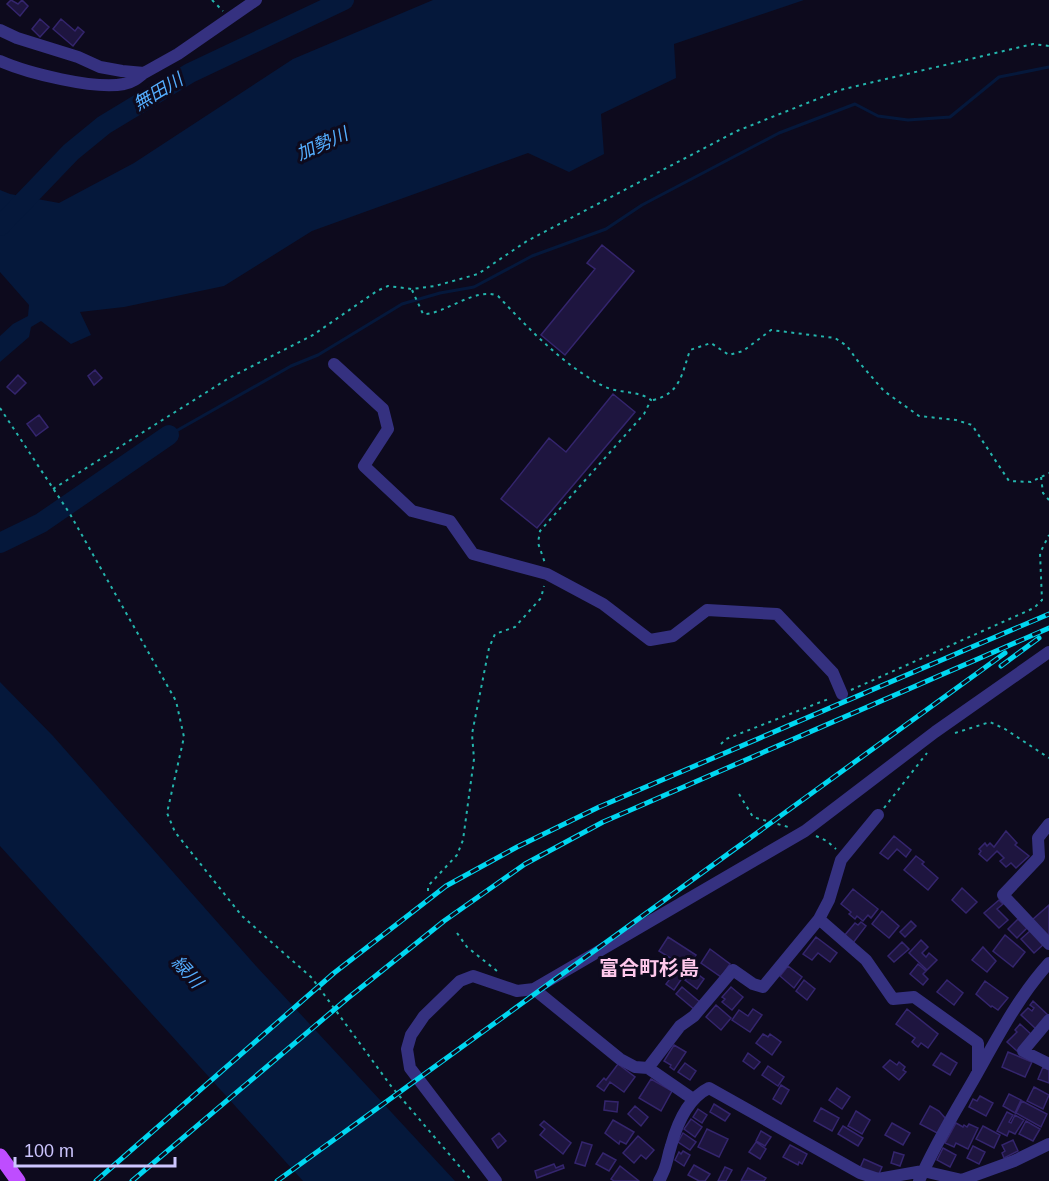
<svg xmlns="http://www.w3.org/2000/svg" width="1049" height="1181" font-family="Arial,'Noto Sans JP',sans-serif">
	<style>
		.water { fill: #05183b }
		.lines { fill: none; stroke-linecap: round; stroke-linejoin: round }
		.stream { stroke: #05183b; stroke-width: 3 }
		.river { stroke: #05183b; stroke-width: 20 }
		.building { fill: #1e153f; stroke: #34256d; stroke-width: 1.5 }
		.path { stroke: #24b5ad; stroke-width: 2; stroke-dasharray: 3 4.5; stroke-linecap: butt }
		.minor { stroke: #353180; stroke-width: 12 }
		.major { stroke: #be4dff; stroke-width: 15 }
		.rail-casing { stroke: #00d7f1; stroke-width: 5 }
		.rail { stroke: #0d0a1d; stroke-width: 3; stroke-dasharray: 9; stroke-linecap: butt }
		.labels { text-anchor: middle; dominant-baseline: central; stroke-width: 6; stroke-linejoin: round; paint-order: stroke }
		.water-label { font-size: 18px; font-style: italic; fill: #54aeff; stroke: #0d0a1d }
		.quarter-label { font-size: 20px; font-weight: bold; fill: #ffc8eb; stroke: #0d0a1d }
	</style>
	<rect width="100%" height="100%" fill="#0d0a1d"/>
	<!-- water -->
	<path class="water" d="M 433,0 L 804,0 L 674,44 L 676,78 L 601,114 L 604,154 L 569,172 L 528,153 L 312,231 L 224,286 L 124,307 L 80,312 L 91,335 L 71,344 L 41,321 L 31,327 L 29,337 L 0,362 L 0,336 L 13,324 L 28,316 L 29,305 L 0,272 L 0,190 L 10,194 L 59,203 L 134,163 L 293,59 Z
		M 0,682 L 53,736 L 256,966 L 455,1181 L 303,1181 L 0,846 Z"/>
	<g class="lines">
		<!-- stream -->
		<path class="stream" d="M 169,435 L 291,366 L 318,355 L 402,304 L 440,293 L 474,287 L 532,256 L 606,229 L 642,205 L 779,133 L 855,104 L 878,116 L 908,120 L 950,117 L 999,77 L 1049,67"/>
		<!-- river -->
		<path class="river" d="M 0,226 L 71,152 L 104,125 L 190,73 L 344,0
			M 0,543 L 41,523 L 169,435"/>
	</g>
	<!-- building -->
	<path class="building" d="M 11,0 L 18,4 L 22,0 L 28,6 L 20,16 L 7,4 Z
		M 40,19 L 49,27 L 40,37 L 32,29 Z
		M 61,19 L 75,31 L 78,27 L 84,32 L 73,46 L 53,29 Z
		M 602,245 L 634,271 L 565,355 L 541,335 L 595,269 L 587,263 Z
		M 95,370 L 102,378 L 94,385 L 88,376 Z
		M 18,375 L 26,383 L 15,394 L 7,387 Z
		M 613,394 L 635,412 L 537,528 L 501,499 L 549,438 L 566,452 Z
		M 39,415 L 48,427 L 36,436 L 27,424 Z
		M 1006,831 L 1017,843 L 1015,845 L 1029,856 L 1016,868 L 1011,863 L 1006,867 L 1000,861 L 1004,858 L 997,851 L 987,861 L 979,854 L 981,851 L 979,849 L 985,843 L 987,846 L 990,843 L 994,847 Z
		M 894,836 L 911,850 L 906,857 L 897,849 L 888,859 L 880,853 Z
		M 916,856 L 924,862 L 922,864 L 938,878 L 928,890 L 904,870 Z
		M 962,888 L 977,902 L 966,913 L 952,900 Z
		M 853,889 L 878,909 L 871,918 L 868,915 L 863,921 L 857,916 L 855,919 L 849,914 L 851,912 L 841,904 Z
		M 999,900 L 1003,904 L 997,909 L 1008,920 L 999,928 L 984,913 Z
		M 1049,905 L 1049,936 L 1032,920 Z
		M 882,911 L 899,926 L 889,938 L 872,924 Z
		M 1018,919 L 1027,928 L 1017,938 L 1008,929 Z
		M 911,921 L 916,926 L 905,937 L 900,932 Z
		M 861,922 L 866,926 L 853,943 L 844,936 L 855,923 L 858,925 Z
		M 1031,930 L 1044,944 L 1034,953 L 1021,939 Z
		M 1005,935 L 1025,952 L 1013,967 L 993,951 Z
		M 668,937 L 696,955 L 688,969 L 659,951 Z
		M 816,937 L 837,953 L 830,962 L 818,953 L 812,960 L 803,954 Z
		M 921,940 L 928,947 L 922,953 L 926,957 L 929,953 L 937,960 L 927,970 L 909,953 Z
		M 902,942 L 909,949 L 894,962 L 888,956 Z
		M 983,947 L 996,961 L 987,972 L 972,960 Z
		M 710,949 L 730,964 L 721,977 L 701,963 Z
		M 918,964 L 926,971 L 923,974 L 928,979 L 923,985 L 910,974 Z
		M 680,966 L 687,971 L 674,990 L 666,984 Z
		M 788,966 L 802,977 L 794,988 L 780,976 Z
		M 692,970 L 704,979 L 697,989 L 685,980 Z
		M 804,980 L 815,989 L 807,1000 L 796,991 Z
		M 947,980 L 963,993 L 954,1005 L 937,992 Z
		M 985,981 L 1008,998 L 998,1010 L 992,1006 L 991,1007 L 976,994 Z
		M 682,987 L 701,1003 L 695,1010 L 676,994 Z
		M 731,987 L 743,997 L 732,1010 L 722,1002 L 725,999 L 722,997 Z
		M 1033,1001 L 1048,1015 L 1036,1029 L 1021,1015 L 1028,1008 L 1032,1011 L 1034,1008 L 1030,1005 Z
		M 716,1005 L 731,1018 L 721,1030 L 706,1017 Z
		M 753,1009 L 762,1015 L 750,1032 L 732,1020 L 739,1010 L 748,1016 Z
		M 907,1009 L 938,1034 L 928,1048 L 921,1043 L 918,1047 L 912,1042 L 915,1038 L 896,1024 Z
		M 1020,1024 L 1032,1035 L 1017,1051 L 1007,1042 L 1017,1032 L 1015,1030 Z
		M 763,1034 L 768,1037 L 770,1034 L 781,1042 L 772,1055 L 756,1043 Z
		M 674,1045 L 686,1052 L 674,1070 L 670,1067 L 671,1065 L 664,1061 Z
		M 1008,1052 L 1032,1062 L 1025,1077 L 1002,1067 Z
		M 748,1053 L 760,1062 L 754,1069 L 743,1061 Z
		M 941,1053 L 957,1063 L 950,1075 L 933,1065 Z
		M 890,1060 L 897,1065 L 899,1062 L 905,1067 L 903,1070 L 906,1072 L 899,1080 L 883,1067 Z
		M 685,1063 L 696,1071 L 690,1080 L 678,1072 Z
		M 618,1064 L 635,1077 L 624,1092 L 610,1082 L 604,1091 L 597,1086 L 604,1078 L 606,1080 Z
		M 768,1066 L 784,1077 L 778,1086 L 762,1075 Z
		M 1043,1067 L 1049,1070 L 1049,1083 L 1038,1079 Z
		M 651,1079 L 672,1091 L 661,1111 L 639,1098 Z
		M 781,1085 L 789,1090 L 781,1104 L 773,1099 Z
		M 1034,1087 L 1049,1095 L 1043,1109 L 1027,1101 Z
		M 837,1088 L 850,1097 L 842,1109 L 829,1100 Z
		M 1009,1094 L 1021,1100 L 1015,1113 L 1003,1106 Z
		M 980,1096 L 993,1103 L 986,1116 L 969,1107 L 973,1099 L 977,1101 Z
		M 605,1101 L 618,1102 L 617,1112 L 604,1110 Z
		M 1022,1101 L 1047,1114 L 1041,1127 L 1016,1113 Z
		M 714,1104 L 730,1114 L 725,1121 L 710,1112 Z
		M 635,1106 L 648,1117 L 641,1126 L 628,1114 Z
		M 930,1106 L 939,1111 L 946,1119 L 939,1134 L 920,1124 Z
		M 821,1108 L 839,1118 L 832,1131 L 814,1121 Z
		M 698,1109 L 707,1115 L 702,1123 L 693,1117 Z
		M 856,1111 L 870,1120 L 862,1134 L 848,1126 Z
		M 1007,1112 L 1013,1115 L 1009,1122 L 1011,1123 L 1015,1115 L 1024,1120 L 1015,1134 L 1009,1131 L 1007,1136 L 997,1131 Z
		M 691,1119 L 702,1127 L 695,1137 L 684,1129 Z
		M 613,1120 L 634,1132 L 626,1144 L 620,1141 L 619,1144 L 605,1133 Z
		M 544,1121 L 571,1143 L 563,1154 L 540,1135 L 545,1129 L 540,1125 Z
		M 1026,1121 L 1040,1129 L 1033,1141 L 1019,1134 Z
		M 892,1123 L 910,1133 L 903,1145 L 885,1135 Z
		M 956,1123 L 963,1127 L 964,1125 L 967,1127 L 969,1124 L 978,1128 L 968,1149 L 956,1143 L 954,1147 L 945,1143 Z
		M 843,1126 L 863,1138 L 858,1146 L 838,1134 Z
		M 983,1126 L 1000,1135 L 994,1148 L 976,1139 Z
		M 707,1129 L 728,1139 L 719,1157 L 698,1147 Z
		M 761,1131 L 771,1137 L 765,1146 L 756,1141 Z
		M 499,1133 L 506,1141 L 498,1148 L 492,1139 Z
		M 683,1133 L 696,1142 L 690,1150 L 678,1142 Z
		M 638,1136 L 654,1150 L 646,1159 L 641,1155 L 634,1163 L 623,1153 Z
		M 1013,1140 L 1018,1151 L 1004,1158 L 1002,1153 L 1005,1151 L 1002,1145 Z
		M 582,1142 L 592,1145 L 585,1166 L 575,1163 Z
		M 756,1142 L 766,1149 L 760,1159 L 749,1152 Z
		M 790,1145 L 807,1154 L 802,1164 L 799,1162 L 798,1165 L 783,1157 Z
		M 973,1146 L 985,1152 L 979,1164 L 967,1158 Z
		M 943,1148 L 956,1155 L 950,1167 L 937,1160 Z
		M 683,1151 L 690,1155 L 684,1166 L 675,1160 L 679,1152 L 681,1154 Z
		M 894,1152 L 904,1155 L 900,1166 L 891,1163 Z
		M 603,1153 L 616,1160 L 609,1171 L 596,1164 Z
		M 864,1159 L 882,1167 L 878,1176 L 860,1168 Z
		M 554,1164 L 556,1168 L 563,1165 L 564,1168 L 537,1178 L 535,1171 Z
		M 694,1165 L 710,1174 L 705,1181 L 699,1181 L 688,1175 Z
		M 620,1166 L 639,1181 L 614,1181 L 611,1179 Z
		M 725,1167 L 732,1170 L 726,1181 L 718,1181 Z
		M 748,1168 L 766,1178 L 764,1181 L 741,1181 Z"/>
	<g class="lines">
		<!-- path -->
		<path class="path" d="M 212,0 L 223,11
			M 412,290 L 423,314 C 444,315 476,286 498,296 C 530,330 562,364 603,386 C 619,394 638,390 651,400 L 644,414 L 540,531 L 538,543 L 545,563
			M 653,400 C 680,394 682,374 690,350 L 711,343 L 729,355 L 743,351 L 771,330 L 835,338 L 847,346 L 857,360 L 884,391 L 919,416 L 956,420 L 972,425 L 1009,481 L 1031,482 L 1049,473
			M 0,408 L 70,514 L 176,701 L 184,737 L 167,813 L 175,832 L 242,916 L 312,978 L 391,1086 L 472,1181
			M 1041,477 L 1043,493 L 1049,500
			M 53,489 L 229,378 L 313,335 L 377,291 L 388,286 L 412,289 L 435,286 L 478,274 L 527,241 L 737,131 L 840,90 L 1033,44 L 1049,46
			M 851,690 L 1034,608 L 1042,600 L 1040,553 L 1049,535
			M 955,733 L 990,722 L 1005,729 L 1049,758
			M 721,744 L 726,739 L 831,698
			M 739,794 L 753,817 L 788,827
			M 884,808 L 927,753
			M 816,836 L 827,841 L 836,849
			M 428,891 L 428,886 L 457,855 L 463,840 L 474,759 L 472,734 L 489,648 L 495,634 L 515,627 L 541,598 L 544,586
			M 457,933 L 467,947 L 497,971"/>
		<!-- minor -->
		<path class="minor" d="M 0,30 L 17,38 L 78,57 L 100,67 L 122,71 L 144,73 L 178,54 L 256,0
			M 0,61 C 27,73 95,90 124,84 C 132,83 138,78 144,73
			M 334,364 L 383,409 L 388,429 L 364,466 L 412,511 L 450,521 L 473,554 L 547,574 L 603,604 L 650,640 L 673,636 L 707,610 L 777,614 L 833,673 L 842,694
			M 819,919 L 829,900 L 841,860 L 878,815
			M 1049,944 L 1003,895 L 1039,857 L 1038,838 L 1049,824
			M 534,989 L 620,1059 L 635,1067 L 648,1068 L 693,1099
			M 1049,1020 L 1023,1051 L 1049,1064
			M 648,1068 L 680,1026 L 694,1016 L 733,970 L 753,984 L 763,987 L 819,919 L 866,960 L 893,999 L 914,997 L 978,1043 L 978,1072
			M 496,1181 L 410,1068 L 407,1049 L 411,1035 L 424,1016 L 460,981 L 473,976 L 517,991 L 534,989 L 805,831 L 935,732 L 1049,652
			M 659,1181 C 668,1166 666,1161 671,1146 C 677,1124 688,1098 709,1088 L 860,1173 L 878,1179 L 923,1171 L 962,1180 L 1014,1161 L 1049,1144
			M 919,1181 C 934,1146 955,1112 974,1079 C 996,1040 1018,997 1049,963"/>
		<!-- major -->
		<path class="major" d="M 0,1156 L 18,1181"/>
		<defs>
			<path id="rail" d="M 1001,666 L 1039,638
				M 96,1181 L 334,973 L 446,886 L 517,847 L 599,807 L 1049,614
				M 132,1181 L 348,998 L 444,921 L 525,864 L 603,822 L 1049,628
				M 277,1181 L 1005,653"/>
		</defs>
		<!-- rail casing -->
		<use href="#rail" class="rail-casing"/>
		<!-- rail -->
		<use href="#rail" class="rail"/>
	</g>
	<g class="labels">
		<!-- water labels -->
		<g class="water-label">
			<text transform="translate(158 92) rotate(-31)">無田川</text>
			<text transform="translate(322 144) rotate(-24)">加勢川</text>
			<text transform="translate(187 972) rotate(48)">緑川</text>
		</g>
		<!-- quarter labels -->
		<g class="quarter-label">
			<text x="649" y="968">富合町杉島</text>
		</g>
	</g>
	<!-- scale -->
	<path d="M15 1157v9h160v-9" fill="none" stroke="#cdc6ff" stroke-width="3"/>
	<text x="24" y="1157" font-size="18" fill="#cdc6ff" stroke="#0d0a1d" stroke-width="4.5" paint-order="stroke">100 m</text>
</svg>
